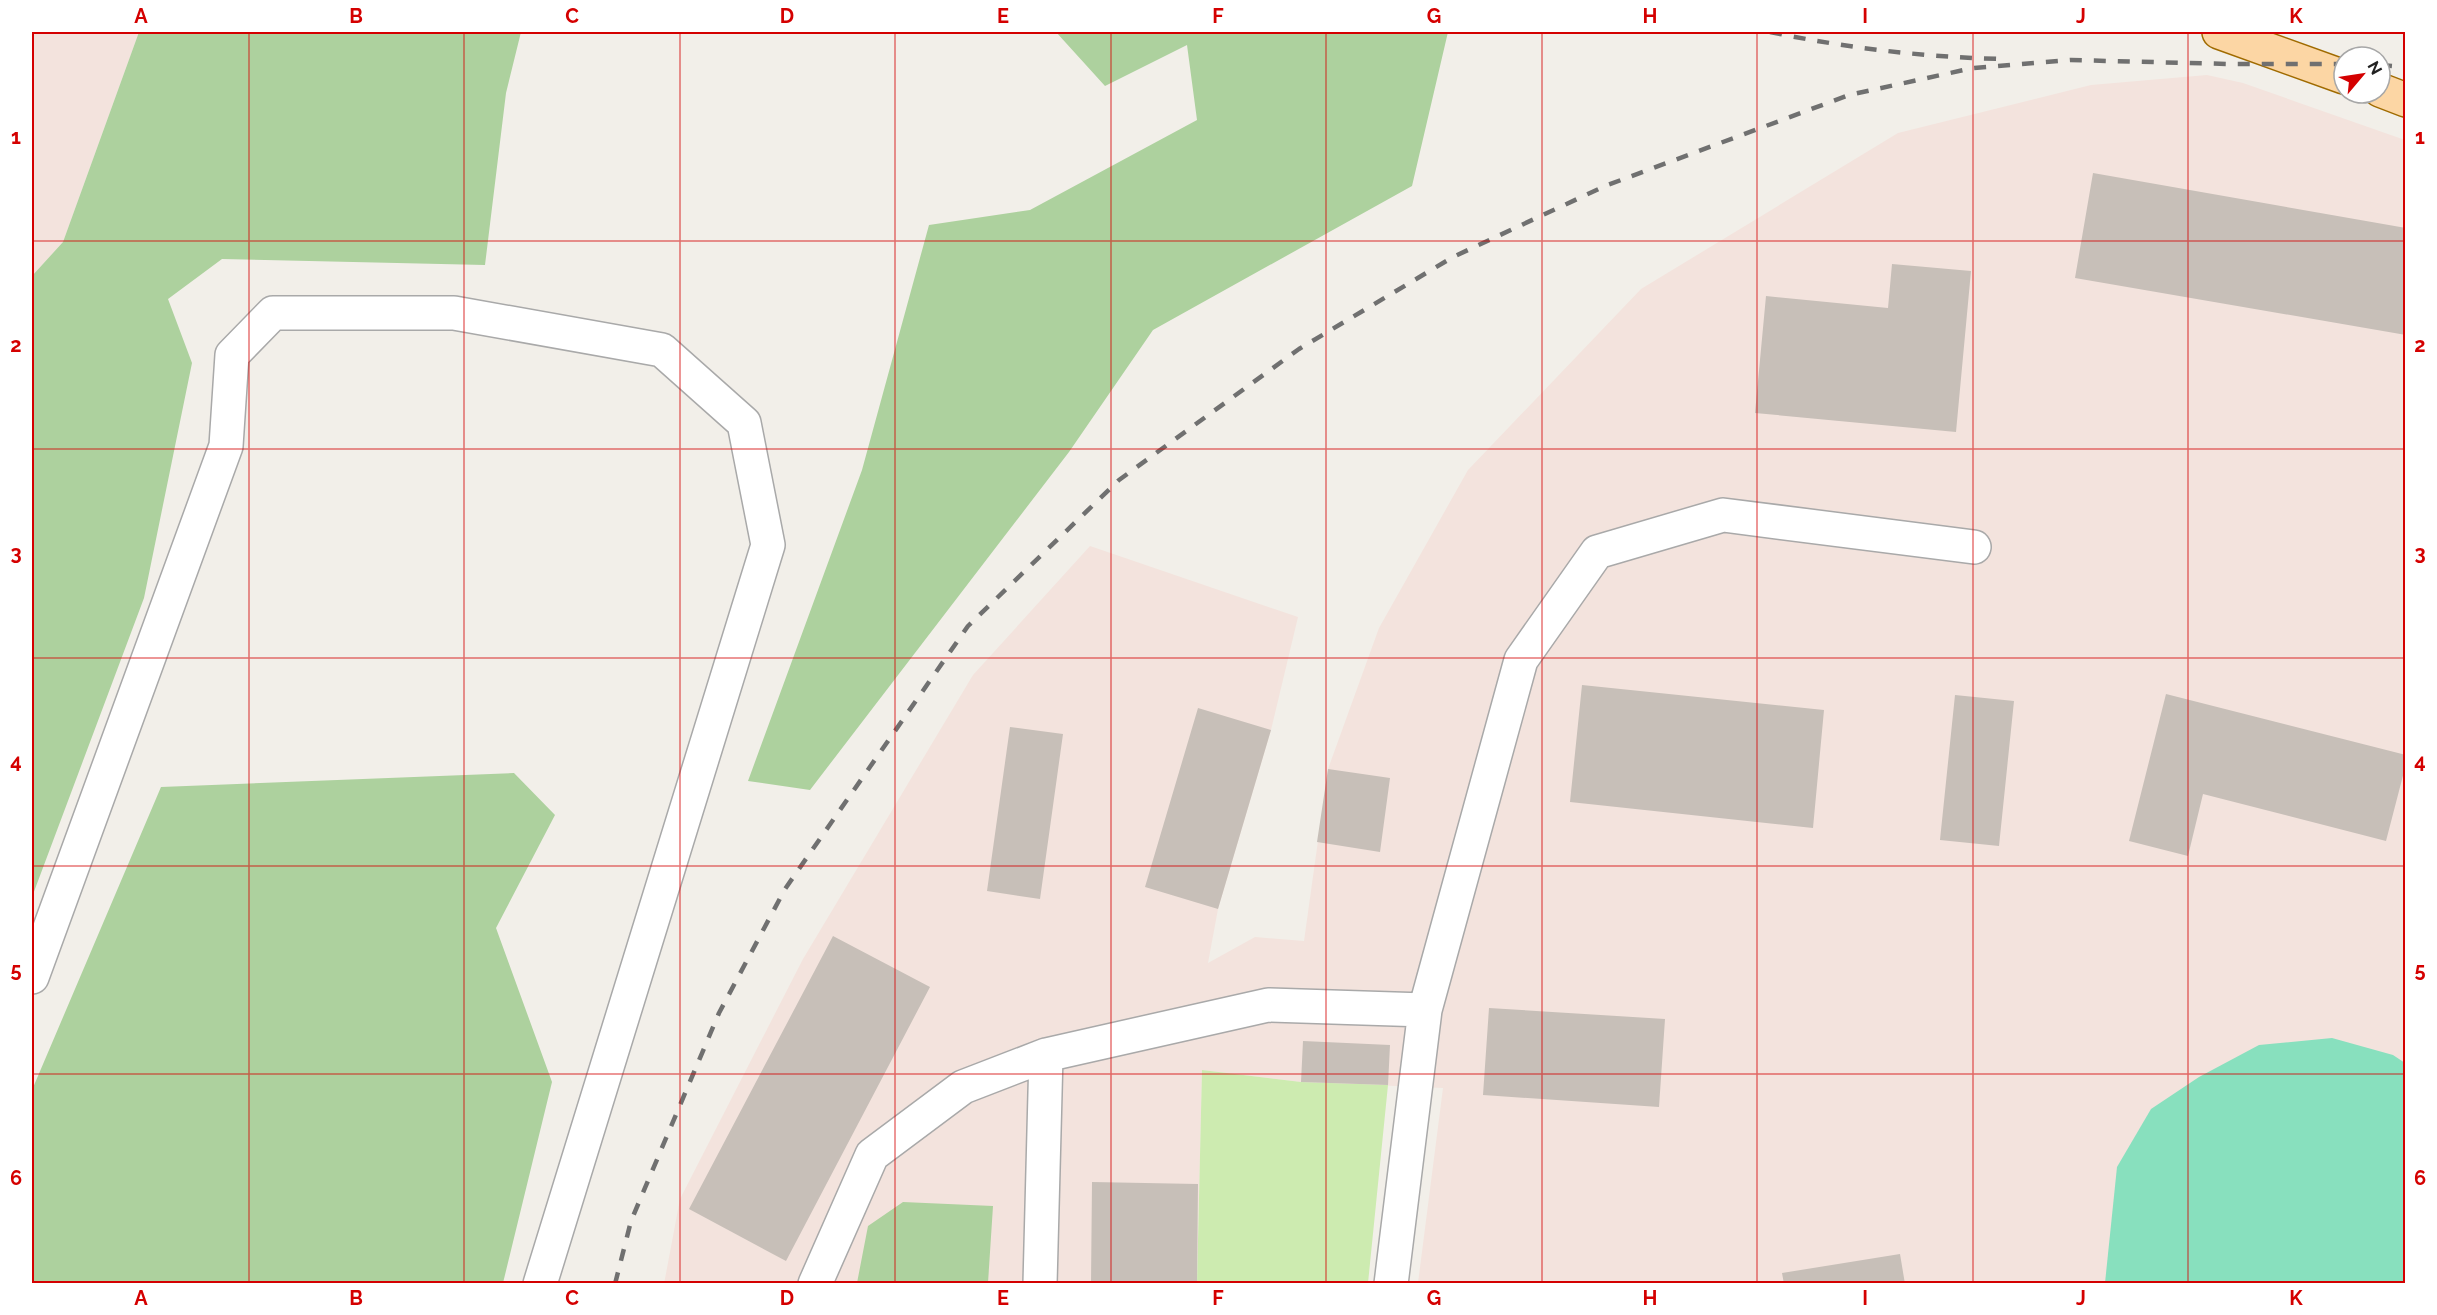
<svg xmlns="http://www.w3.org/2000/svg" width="2437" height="1315" font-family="Raleway,sans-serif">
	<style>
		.military { fill: #f3e3dd }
		.grass { fill: #cdebb0 }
		.forest { fill: #add19e }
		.pitch { fill: #88e0be }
		.building { fill: #c7bfb8 }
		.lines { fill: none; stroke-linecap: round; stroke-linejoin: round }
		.minor-casing { stroke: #a9a9a9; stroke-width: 36 }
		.major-casing { stroke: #a06b00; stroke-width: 36 }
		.minor { stroke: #fff; stroke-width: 33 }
		.major { stroke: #fcd6a4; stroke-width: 33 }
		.rail { stroke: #707070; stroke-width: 4.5; stroke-dasharray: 12 12; stroke-linecap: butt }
		.grid { fill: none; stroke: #d40000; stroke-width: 1.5; stroke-opacity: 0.55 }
		.neatline { fill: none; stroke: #d40000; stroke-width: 2 }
		.grid-label { font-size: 20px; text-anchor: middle; font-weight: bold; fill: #d40000 }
	</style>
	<rect width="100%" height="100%" fill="#f2efe9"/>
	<!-- military -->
	<path class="military" d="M 32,32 L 139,32 L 63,242 L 32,276 Z
		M 2207,75 L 2243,83 L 2405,140 L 2405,1283 L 1418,1283 L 1443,1088 L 1301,1082 L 1202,1070 L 1197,1283 L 664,1284 L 680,1199 L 803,959 L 973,675 L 1090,546 L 1298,617 L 1271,730 L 1218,909 L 1208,963 L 1255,937 L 1304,941 L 1328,769 L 1379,628 L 1468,470 L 1641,289 L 1898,133 L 2091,85 Z"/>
	<!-- grass -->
	<path class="grass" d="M 1202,1070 L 1301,1082 L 1388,1085 L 1368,1283 L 1197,1284 Z"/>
	<!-- forest -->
	<path class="forest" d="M 139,32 L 521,32 L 506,93 L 485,265 L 222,259 L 168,299 L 192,363 L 144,598 L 32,897 L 32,276 L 63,242 Z
		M 1056,32 L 1448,32 L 1412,186 L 1153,330 L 1069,452 L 810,790 L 748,781 L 862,470 L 929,225 L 1030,210 L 1197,120 L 1187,45 L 1105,86 Z
		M 514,773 L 555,815 L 496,928 L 552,1082 L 503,1283 L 32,1283 L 32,1090 L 161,787 Z
		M 903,1202 L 993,1206 L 988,1283 L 857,1283 L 868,1226 Z"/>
	<!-- pitch -->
	<path class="pitch" d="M 2332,1038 L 2393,1055 L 2405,1063 L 2405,1283 L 2105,1283 L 2117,1167 L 2151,1109 L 2199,1077 L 2259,1045 Z"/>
	<!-- building -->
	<path class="building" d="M 2093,173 L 2406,228 L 2406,335 L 2075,278 Z
		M 1892,264 L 1971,271 L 1956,432 L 1755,413 L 1766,296 L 1888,308 Z
		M 1582,685 L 1824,710 L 1813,828 L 1570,802 Z
		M 2166,694 L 2406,755 L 2406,764 L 2386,841 L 2203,794 L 2188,856 L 2129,841 Z
		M 1955,695 L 2014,701 L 1999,846 L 1940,840 Z
		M 1198,708 L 1271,730 L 1218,909 L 1145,887 Z
		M 1010,727 L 1063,734 L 1040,899 L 987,891 Z
		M 1328,769 L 1390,778 L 1380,852 L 1317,842 Z
		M 833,936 L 930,987 L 786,1261 L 689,1209 Z
		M 1489,1008 L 1665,1019 L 1659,1107 L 1483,1095 Z
		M 1303,1041 L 1390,1045 L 1388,1085 L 1301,1082 Z
		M 1092,1182 L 1198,1184 L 1197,1284 L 1091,1284 Z
		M 1900,1254 L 1905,1284 L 1784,1284 L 1782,1273 Z"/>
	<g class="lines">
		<defs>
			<path id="minor" d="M 32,977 L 226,446 L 232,355 L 273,313 L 454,313 L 662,350 L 744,423 L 768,545 L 540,1284
				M 815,1284 L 872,1155 L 963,1087 L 1046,1055
				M 1040,1284 L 1046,1055 L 1268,1005 L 1425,1010
				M 1391,1284 L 1425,1010 L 1521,660 L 1597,552 L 1723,515 L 1974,547"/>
			<path id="major" d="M 2219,32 L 2344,77
				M 2380,90 L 2406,100"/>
		</defs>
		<!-- minor casing -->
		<use href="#minor" class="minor-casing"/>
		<!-- major casing -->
		<use href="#major" class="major-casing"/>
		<!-- minor -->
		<use href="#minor" class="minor"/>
		<!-- major -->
		<use href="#major" class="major"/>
		<!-- rail -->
		<path class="rail" d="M 1770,32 C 1848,48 1922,57 2002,59
			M 2380,65 L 2406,67
			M 615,1284 L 631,1221 L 719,1013 L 785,889 L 968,626 L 1119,480 L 1299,349 L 1453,257 L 1605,186 L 1849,95 L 1973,68 L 2071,60 L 2229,64 L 2344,64"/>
	</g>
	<!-- grid -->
	<path class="grid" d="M 249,32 L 249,1284M 464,32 L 464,1284M 680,32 L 680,1284M 895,32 L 895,1284M 1111,32 L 1111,1284M 1326,32 L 1326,1284M 1542,32 L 1542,1284M 1757,32 L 1757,1284M 1973,32 L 1973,1284M 2188,32 L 2188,1284M 32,241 L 2406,241M 32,449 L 2406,449M 32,658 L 2406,658M 32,866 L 2406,866M 32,1074 L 2406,1074"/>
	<!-- border -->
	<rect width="2437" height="1315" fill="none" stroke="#ffffff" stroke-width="66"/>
	<!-- north arrow -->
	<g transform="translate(2362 75) rotate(61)"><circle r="28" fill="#ffffff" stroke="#a7a7a7" stroke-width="1.5"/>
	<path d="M0-4.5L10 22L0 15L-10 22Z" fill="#d40000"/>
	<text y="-9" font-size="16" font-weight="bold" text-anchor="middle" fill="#222222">N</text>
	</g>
	<rect x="33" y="33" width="2371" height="1249" class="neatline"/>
	<g class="grid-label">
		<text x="141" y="23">A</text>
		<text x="356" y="23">B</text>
		<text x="572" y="23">C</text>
		<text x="787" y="23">D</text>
		<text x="1003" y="23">E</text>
		<text x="1218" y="23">F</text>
		<text x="1434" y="23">G</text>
		<text x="1650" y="23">H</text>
		<text x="1865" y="23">I</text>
		<text x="2081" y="23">J</text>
		<text x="2296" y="23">K</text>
		<text x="16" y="144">1</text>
		<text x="2420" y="144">1</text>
		<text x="16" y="352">2</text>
		<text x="2420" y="352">2</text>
		<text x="16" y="560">3</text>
		<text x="2420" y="560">3</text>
		<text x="16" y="768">4</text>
		<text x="2420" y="768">4</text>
		<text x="16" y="977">5</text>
		<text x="2420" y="977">5</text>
		<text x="16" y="1185">6</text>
		<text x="2420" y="1185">6</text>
		<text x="141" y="1305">A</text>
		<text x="356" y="1305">B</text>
		<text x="572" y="1305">C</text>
		<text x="787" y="1305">D</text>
		<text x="1003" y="1305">E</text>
		<text x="1218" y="1305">F</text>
		<text x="1434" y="1305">G</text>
		<text x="1650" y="1305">H</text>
		<text x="1865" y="1305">I</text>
		<text x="2081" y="1305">J</text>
		<text x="2296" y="1305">K</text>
	</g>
</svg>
